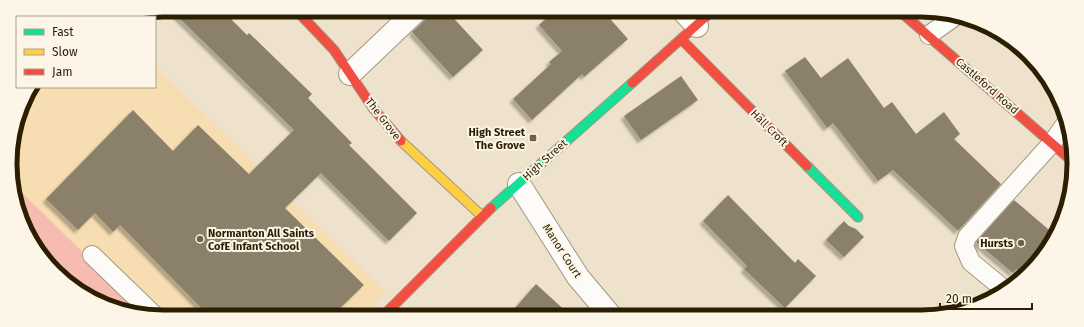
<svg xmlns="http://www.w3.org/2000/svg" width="1084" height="327" font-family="'Fira Sans',sans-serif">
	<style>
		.built { fill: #f6ddb2 }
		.green { fill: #f7bcb1 }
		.building { fill: #8b816b; filter: url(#shadow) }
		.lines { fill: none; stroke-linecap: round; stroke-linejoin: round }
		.lane-casing { stroke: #a49880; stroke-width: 20 }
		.street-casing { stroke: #a49880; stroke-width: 24 }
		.fast-casing { stroke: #a49880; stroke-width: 11 }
		.slow-casing { stroke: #a49880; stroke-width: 11 }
		.jam-casing { stroke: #a49880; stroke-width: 11 }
		.lane { stroke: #fcfbf7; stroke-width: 18 }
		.street { stroke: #fcfbf7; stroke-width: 22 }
		.fast { stroke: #16e098; stroke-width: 9 }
		.slow { stroke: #ffcf43; stroke-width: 9 }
		.jam { stroke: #f24e42; stroke-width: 9 }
		.poi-dot { fill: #706348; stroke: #fdf5e8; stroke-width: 1.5 }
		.labels { text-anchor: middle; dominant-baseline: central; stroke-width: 4; stroke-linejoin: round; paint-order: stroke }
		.street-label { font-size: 11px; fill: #2c1e01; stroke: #fdf5e8 }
		.poi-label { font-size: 11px; font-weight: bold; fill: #2c1e01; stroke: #fdf5e8; text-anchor: end }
		.rim { fill: none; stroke: #2c1e01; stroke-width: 5 }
	</style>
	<defs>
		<filter id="shadow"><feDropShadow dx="-3.5" dy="3.5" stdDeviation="1" flood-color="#0004"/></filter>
	</defs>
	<rect width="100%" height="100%" fill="#eee2cc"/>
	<!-- built -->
	<path class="built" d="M 155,66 L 386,292 L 365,314 L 146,314 L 14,185 L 11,144 L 26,95 L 32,87 L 155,87 Z"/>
	<!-- green -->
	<path class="green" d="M 14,185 L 146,314 L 133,314 L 78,291 L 36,249 L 15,203 Z"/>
	<!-- building -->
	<path class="building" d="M 171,10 L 222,10 L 247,35 L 249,33 L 312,94 L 308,98 L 352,143 L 349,145 L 417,213 L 389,241 L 321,173 L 285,208 L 364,285 L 334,314 L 207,314 L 120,225 L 113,232 L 95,213 L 78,230 L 46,199 L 133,110 L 173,151 L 198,125 L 249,174 L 294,130 Z
		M 428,11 L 447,11 L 483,50 L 453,77 L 412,32 L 425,20 L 428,15 Z
		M 554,11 L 604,12 L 628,39 L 584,77 L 582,74 L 532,120 L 513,99 L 551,64 L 549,62 L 562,51 L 539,25 Z
		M 805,57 L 821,78 L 848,58 L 884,108 L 892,102 L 916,134 L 944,112 L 960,134 L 954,139 L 1001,184 L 958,231 L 893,170 L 878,181 L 833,123 L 827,128 L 785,71 Z
		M 681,76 L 698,100 L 641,140 L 624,116 Z
		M 728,195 L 795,263 L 798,259 L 816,276 L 785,308 L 744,269 L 747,266 L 703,221 Z
		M 1014,200 L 1055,235 L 1054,240 L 1024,276 L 1016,269 L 1013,273 L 976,242 Z
		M 844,221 L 849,226 L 856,229 L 864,237 L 844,257 L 826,240 Z
		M 536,284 L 570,315 L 509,315 Z"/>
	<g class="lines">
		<defs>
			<path id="lane" d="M 929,35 L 957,15
				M 92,255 L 153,314
				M 1005,290 L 971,262 L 964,246 L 967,237 L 1052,143 L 1066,123"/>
			<path id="street" d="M 684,12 L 697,26
				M 350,74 L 416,11
				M 519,184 L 578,277 L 610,315"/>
			<path id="fast" d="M 807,166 L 858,217
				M 491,208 L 632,83"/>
			<path id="slow" d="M 401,141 L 482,216"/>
			<path id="jam" d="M 297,11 L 334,50 L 373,108 L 401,141
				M 902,13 L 1071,160
				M 681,39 L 807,166
				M 632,83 L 711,12
				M 384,315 L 491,208"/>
		</defs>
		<!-- lane casing -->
		<use href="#lane" class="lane-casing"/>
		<!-- street casing -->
		<use href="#street" class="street-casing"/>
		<!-- fast casing -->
		<use href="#fast" class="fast-casing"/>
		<!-- slow casing -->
		<use href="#slow" class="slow-casing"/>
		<!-- jam casing -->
		<use href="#jam" class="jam-casing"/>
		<!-- lane -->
		<use href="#lane" class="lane"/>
		<!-- street -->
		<use href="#street" class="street"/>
		<!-- fast -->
		<use href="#fast" class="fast"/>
		<!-- slow -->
		<use href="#slow" class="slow"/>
		<!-- jam -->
		<use href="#jam" class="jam"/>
	</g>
	<!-- markers -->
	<g class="poi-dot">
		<rect x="529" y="134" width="8" height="8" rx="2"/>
		<circle cx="200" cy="239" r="4"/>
		<circle cx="1021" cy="243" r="4"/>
	</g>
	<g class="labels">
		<!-- street labels -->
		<g class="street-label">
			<text transform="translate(987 86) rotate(41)">Castleford Road</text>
			<text transform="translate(383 119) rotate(52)">The Grove</text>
			<text transform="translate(769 128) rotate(45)">Hall Croft</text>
			<text transform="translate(545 160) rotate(-42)">High Street</text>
			<text transform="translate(562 251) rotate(57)">Manor Court</text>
		</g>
		<!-- poi labels -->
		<g class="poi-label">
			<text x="525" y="132">High Street<tspan x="525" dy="13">The Grove</tspan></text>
			<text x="208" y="233" text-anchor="start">Normanton All Saints<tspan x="208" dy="13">CofE Infant School</tspan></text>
			<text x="1013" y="243">Hursts</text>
		</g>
	</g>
	<!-- crop -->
	<path d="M0 0H1084V327H0ZM163 17H921A146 146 0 0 1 1067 163V164A146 146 0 0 1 921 310H163A146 146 0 0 1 17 164V163A146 146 0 0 1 163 17Z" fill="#fdf5e8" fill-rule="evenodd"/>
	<path class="rim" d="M163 17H921A146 146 0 0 1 1067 163V164A146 146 0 0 1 921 310H163A146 146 0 0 1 17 164V163A146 146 0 0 1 163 17Z"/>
	<!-- legend -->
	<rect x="16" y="16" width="140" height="72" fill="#fdf5e8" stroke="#a99f8c"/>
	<rect x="24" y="29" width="20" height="6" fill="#16e098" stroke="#a99f8c"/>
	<text x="52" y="36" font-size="12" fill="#2c1e01">Fast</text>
	<rect x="24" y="49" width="20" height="6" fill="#ffcf43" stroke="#a99f8c"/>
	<text x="52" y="56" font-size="12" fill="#2c1e01">Slow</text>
	<rect x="24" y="69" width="20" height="6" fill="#f24e42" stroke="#a99f8c"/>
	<text x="52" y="76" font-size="12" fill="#2c1e01">Jam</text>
	<!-- scale -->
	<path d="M940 303v6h92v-6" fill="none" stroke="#2c1e01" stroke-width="2"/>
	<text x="946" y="303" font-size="12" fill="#2c1e01" stroke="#fdf5e8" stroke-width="3" paint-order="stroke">20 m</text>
</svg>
